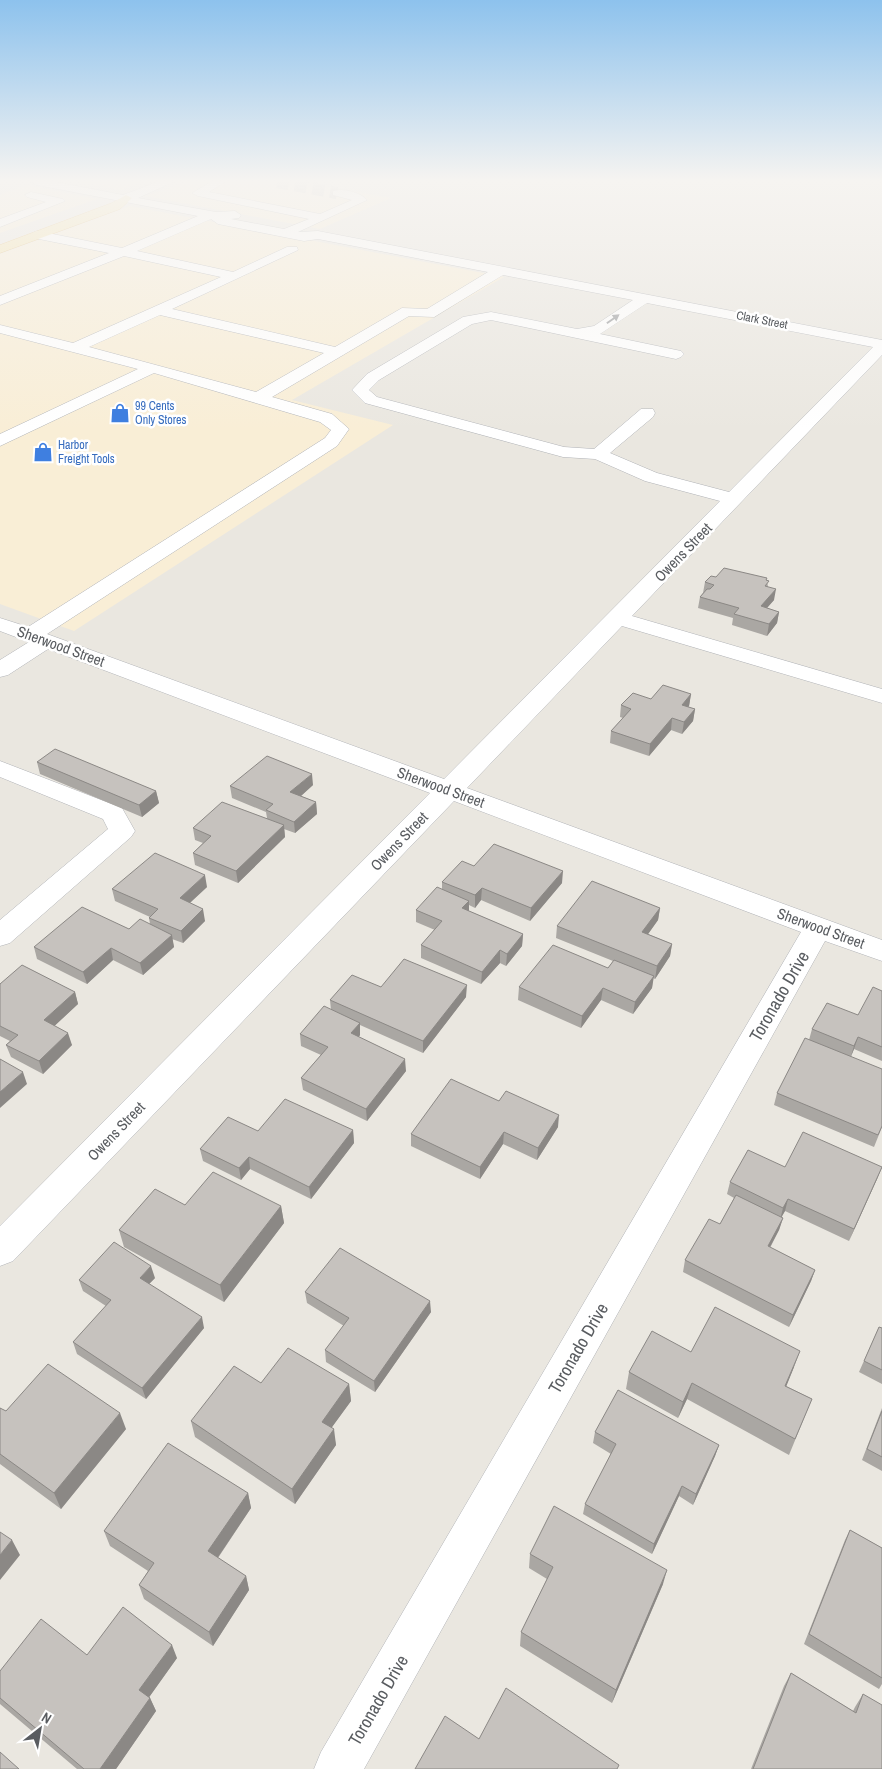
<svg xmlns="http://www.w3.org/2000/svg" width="882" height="1769" font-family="'Archivo Narrow',sans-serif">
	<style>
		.commercial { fill: #f9eed6 }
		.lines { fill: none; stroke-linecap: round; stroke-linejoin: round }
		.minor-tunnel { stroke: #c6c4c0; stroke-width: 12; stroke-dasharray: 12 6; stroke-linecap: butt }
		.minor-casing { stroke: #b1b3b7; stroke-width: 1 }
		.major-casing { stroke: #e1b463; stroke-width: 1 }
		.minor { fill: #fff; fill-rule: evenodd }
		.major { fill: #f5e4aa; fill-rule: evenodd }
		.wall { fill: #aaa7a3 }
		.shaded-wall { fill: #8b8885 }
		.building { fill: #c6c2be; stroke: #8b8885 }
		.oneway { fill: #9b9da0 }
		.labels { text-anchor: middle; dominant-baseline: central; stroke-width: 5; stroke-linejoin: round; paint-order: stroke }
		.far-street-label { font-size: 12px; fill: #595c60; stroke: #fff }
		.far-shop-label { font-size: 12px; fill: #366cbe; stroke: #fff; text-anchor: start }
		.street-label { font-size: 15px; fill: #595c60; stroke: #fff }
		.near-street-label { font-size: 18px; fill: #595c60; stroke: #fff }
	</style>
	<rect width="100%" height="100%" fill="#eae7e0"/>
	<!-- commercial -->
	<path class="commercial" d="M 79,182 L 143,182 L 121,190 Z
		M 188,182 L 303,182 L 391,198 L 320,229 L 145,196 Z
		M 26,185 L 97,199 L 0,233 L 0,195 Z
		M 130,206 L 504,277 L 292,400 L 393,425 L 74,631 L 0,604 L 0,254 Z"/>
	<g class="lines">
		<!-- minor-tunnel -->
		<path class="minor-tunnel" d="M 277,182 L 337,193"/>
		<defs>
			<path id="minor" d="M 32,182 L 56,182 L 123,195 L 157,182 L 173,182 L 138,198 L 216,212 L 235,211 L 241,215 L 239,218 L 231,219 L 284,229 L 309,219 L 198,196 L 192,193 L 211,182 L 225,182 L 209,192 L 320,214 L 352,200 L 333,195 L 333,191 C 343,188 360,192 367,200 L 298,232 L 318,231 L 882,340 L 882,355 L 632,616 L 882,689 L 882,703 L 622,626 L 467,788 L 882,940 L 882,961 L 825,941 L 364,1769 L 314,1769 L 321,1752 L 801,932 L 454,801 L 13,1261 L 0,1266 L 0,1226 L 430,793 L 48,649 L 8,675 L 0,677 L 0,660 L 29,642 L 0,631 L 0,618 L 28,627 L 325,438 L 331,430 L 320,422 L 154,373 L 0,446 L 0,434 L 138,369 L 0,333 L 0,325 L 73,343 L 221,277 L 124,256 L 0,305 L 0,296 L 109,253 L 34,238 L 32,235 L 34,232 L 38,231 L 122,248 L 198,216 L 37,185 ZM 211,219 L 218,224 L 304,241 L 318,239 L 488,272 L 427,309 L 402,308 L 335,347 L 172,309 L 298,250 L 297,247 L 287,247 L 233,272 L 137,251 ZM 503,275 L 633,300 L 594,326 L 577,329 L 491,312 L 463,317 L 367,374 L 352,390 L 365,403 L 563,457 L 595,459 L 645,481 L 720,501 L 444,779 L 47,634 L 337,446 L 349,429 L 332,414 L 272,397 L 409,316 L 434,317 ZM 647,303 L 873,347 L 729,492 L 657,473 L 610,453 L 653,417 L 655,413 L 653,409 L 641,409 L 594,449 L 564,447 L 377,397 L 369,390 L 379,380 L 472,324 L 491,320 L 676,359 L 681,357 L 684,354 L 681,351 L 600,334 ZM 160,315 L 324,353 L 256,392 L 89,347 Z
				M 31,192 L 63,199 L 65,201 L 0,227 L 0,219 L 46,202 L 27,197 L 25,195 Z
				M 0,761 L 122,808 L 135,831 L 131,837 L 10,943 L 0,946 L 0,920 L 108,829 L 103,819 L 0,777 Z"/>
			<path id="major" d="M 126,195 L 132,198 L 120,209 L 0,253 L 0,245 L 112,203 Z"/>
		</defs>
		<!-- minor casing -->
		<use href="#minor" class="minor-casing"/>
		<!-- major casing -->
		<use href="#major" class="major-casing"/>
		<!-- minor -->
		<use href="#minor" class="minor"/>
		<!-- major -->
		<use href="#major" class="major"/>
	</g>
	<!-- wall -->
	<path class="wall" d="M 716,577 L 767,580 L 768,587 L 774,600 L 767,608 L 779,612 L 777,623 L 767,636 L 732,625 L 733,618 L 698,608 L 700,597 L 703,593 L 705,582 Z
		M 691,694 L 689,706 L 688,707 L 695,709 L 693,721 L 682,734 L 671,730 L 649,756 L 610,743 L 611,731 L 623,718 L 620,717 L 621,705 L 651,699 Z
		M 37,762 L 156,791 L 159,803 L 142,817 L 40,774 Z
		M 313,785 L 301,796 L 316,802 L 317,814 L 295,833 L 284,829 L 285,837 L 238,883 L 195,865 L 193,853 L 203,843 L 195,840 L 193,828 L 267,818 L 266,812 L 232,798 L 230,786 Z
		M 474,866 L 562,883 L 530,921 L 481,900 L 475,908 L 469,905 L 469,911 L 523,934 L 522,946 L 506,966 L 500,963 L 481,984 L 421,958 L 421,945 L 435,930 L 416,922 L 416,910 L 442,889 L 442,882 Z
		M 207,887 L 190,903 L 205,921 L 183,943 L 172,939 L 174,947 L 143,975 L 113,960 L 87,984 L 37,959 L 34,947 L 129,929 L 150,924 L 149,918 L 150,917 L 115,901 L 112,889 Z
		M 660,908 L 658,920 L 648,934 L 672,944 L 670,956 L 655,979 L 653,978 L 652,988 L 633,1014 L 601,1000 L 581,1028 L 518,1000 L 519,987 L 608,968 L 613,961 L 556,938 L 557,926 Z
		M 0,984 L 75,992 L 78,1004 L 54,1026 L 72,1045 L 43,1074 L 11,1057 L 6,1045 L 10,1041 L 0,1036 Z
		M 381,987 L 466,997 L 423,1053 L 360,1025 L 360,1035 L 359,1037 L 406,1071 L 367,1121 L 303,1090 L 301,1078 L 321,1055 L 301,1046 L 300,1034 L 331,1010 L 330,1000 Z
		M 882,991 L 882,1061 L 854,1049 L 851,1056 L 882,1127 L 874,1147 L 774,1105 L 777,1093 L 809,1040 L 812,1029 L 858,1015 Z
		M 558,1127 L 537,1160 L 503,1144 L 480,1179 L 411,1146 L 411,1134 Z
		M 353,1130 L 354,1143 L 311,1199 L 250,1169 L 241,1180 L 203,1161 L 200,1149 L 258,1131 Z
		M 785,1167 L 882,1167 L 877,1179 L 849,1241 L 785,1211 L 781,1217 L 783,1218 L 779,1230 L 770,1248 L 815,1270 L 811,1281 L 789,1327 L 683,1272 L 685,1260 L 720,1224 L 734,1198 L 727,1194 L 730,1182 Z
		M 185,1205 L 281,1206 L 284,1223 L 224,1302 L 124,1247 L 119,1230 Z
		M 155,1278 L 149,1284 L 204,1328 L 146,1399 L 77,1354 L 73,1342 L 106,1306 L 83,1291 L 79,1280 Z
		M 305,1292 L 431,1312 L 375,1392 L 326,1362 L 325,1350 L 344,1326 L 307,1303 Z
		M 879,1327 L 882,1328 L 882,1384 L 859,1372 Z
		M 691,1352 L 794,1367 L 786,1386 L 812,1399 L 789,1455 L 687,1399 L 678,1418 L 626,1389 L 629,1372 Z
		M 261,1383 L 349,1384 L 351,1401 L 332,1427 L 336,1445 L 295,1504 L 195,1437 L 191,1421 Z
		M 0,1408 L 6,1411 L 126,1429 L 61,1509 L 0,1464 Z
		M 882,1408 L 882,1471 L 862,1460 Z
		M 595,1432 L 719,1445 L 715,1456 L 693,1505 L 679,1496 L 652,1554 L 583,1514 L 585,1504 L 611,1454 L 593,1443 Z
		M 248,1493 L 251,1508 L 218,1558 L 246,1576 L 249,1590 L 213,1646 L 144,1599 L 139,1585 L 148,1571 L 110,1546 L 104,1531 Z
		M 850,1530 L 882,1548 L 882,1684 L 879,1689 L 804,1644 L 845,1540 Z
		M 530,1554 L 663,1584 L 612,1703 L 520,1646 L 521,1632 L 547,1579 L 529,1568 Z
		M 87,1655 L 177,1658 L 149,1697 L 150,1698 L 156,1711 L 116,1769 L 77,1769 L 0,1704 L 0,1671 Z
		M 791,1673 L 853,1711 L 855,1707 L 863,1694 L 882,1769 L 751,1769 L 784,1686 Z"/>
	<!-- shaded-wall -->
	<path class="shaded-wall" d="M 776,589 L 774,600 L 759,617 L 761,606 Z
		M 779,612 L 777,623 L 767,636 L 769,624 Z
		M 691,694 L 689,706 L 680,717 L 682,705 Z
		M 695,709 L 693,721 L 682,734 L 684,722 Z
		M 672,718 L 671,730 L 649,756 L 650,744 Z
		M 312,774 L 313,785 L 292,804 L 290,792 Z
		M 156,791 L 159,803 L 142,817 L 139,805 Z
		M 316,802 L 317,814 L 295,833 L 294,822 Z
		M 284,825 L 285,837 L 238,883 L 236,871 Z
		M 563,871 L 562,883 L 530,921 L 531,908 Z
		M 205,875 L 207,887 L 182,910 L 180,898 Z
		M 482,888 L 481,900 L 475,908 L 475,895 Z
		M 469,901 L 469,913 L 462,908 Z
		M 660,908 L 658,920 L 641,944 L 642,932 Z
		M 203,909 L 205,921 L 183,943 L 181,931 Z
		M 523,934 L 522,946 L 506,966 L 507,954 Z
		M 172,935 L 174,947 L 143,975 L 140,963 Z
		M 672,944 L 670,956 L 655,979 L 657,966 Z
		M 111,948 L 113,960 L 87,984 L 83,972 Z
		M 500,950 L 500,963 L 481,984 L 482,972 Z
		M 654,976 L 652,988 L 633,1014 L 635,1002 Z
		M 467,985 L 466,997 L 423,1053 L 423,1041 Z
		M 603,988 L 601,1000 L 581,1028 L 582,1016 Z
		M 75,992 L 78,1004 L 47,1033 L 44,1020 Z
		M 360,1023 L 360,1035 L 352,1045 L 351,1033 Z
		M 68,1033 L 72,1045 L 43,1074 L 39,1061 Z
		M 858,1037 L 854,1049 L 850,1059 L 854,1046 Z
		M 405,1059 L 406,1071 L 367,1121 L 366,1109 Z
		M 23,1072 L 27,1084 L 0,1108 L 0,1092 Z
		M 559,1115 L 558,1127 L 537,1160 L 538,1148 Z
		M 353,1130 L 354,1143 L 311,1199 L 309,1187 Z
		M 504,1132 L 503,1144 L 480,1179 L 480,1167 Z
		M 249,1157 L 250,1169 L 241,1180 L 239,1168 Z
		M 882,1167 L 877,1179 L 849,1241 L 854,1229 Z
		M 788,1199 L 785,1211 L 780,1220 L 783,1208 Z
		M 281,1206 L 284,1223 L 224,1302 L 220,1285 Z
		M 783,1218 L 779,1230 L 764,1258 L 768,1246 Z
		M 151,1266 L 155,1278 L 143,1290 L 140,1278 Z
		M 815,1270 L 811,1281 L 789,1327 L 793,1315 Z
		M 430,1301 L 431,1312 L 375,1392 L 374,1381 Z
		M 202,1317 L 204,1328 L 146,1399 L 142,1388 Z
		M 800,1351 L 794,1367 L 780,1402 L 785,1386 Z
		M 692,1383 L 687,1399 L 678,1418 L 683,1402 Z
		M 349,1384 L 351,1401 L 324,1438 L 322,1422 Z
		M 120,1413 L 126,1429 L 61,1509 L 54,1493 Z
		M 334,1429 L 336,1445 L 295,1504 L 292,1489 Z
		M 719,1445 L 715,1456 L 693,1505 L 696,1494 Z
		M 682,1486 L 679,1496 L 652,1554 L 654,1544 Z
		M 248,1493 L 251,1508 L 212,1566 L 208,1551 Z
		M 12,1540 L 20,1555 L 0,1580 L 0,1555 Z
		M 667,1570 L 663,1584 L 612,1703 L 616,1690 Z
		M 246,1576 L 249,1590 L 213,1646 L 209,1632 Z
		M 172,1645 L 177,1658 L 145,1703 L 139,1690 Z
		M 150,1698 L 156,1711 L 116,1769 L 100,1769 Z"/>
	<!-- building -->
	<path class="building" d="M 724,568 L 767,578 L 766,580 L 769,581 L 765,586 L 776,589 L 761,606 L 779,612 L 769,624 L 734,614 L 739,608 L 700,597 L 707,589 L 710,589 L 714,585 L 705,582 L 711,576 L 716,577 Z
		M 663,685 L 691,694 L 682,705 L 695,709 L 684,722 L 672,718 L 650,744 L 611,731 L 631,709 L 621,705 L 633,693 L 651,699 Z
		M 55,749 L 156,791 L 139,805 L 37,762 Z
		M 267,756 L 312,774 L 290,792 L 316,802 L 294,822 L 266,810 L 273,804 L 230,786 Z
		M 222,802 L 284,825 L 236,871 L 193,853 L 211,836 L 193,828 Z
		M 494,844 L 563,871 L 531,908 L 482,888 L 475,895 L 442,882 L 462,861 L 474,866 Z
		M 155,853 L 205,875 L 180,898 L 203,909 L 181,931 L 149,918 L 158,909 L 112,889 Z
		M 592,881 L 660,908 L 642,932 L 672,944 L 657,966 L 557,926 Z
		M 437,887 L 469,901 L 462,908 L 523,934 L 507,954 L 500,950 L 482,972 L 421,945 L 442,921 L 416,910 Z
		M 82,907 L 129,929 L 140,919 L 172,935 L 140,963 L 111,948 L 83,972 L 34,947 Z
		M 553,945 L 608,968 L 614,960 L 654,976 L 635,1002 L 603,988 L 582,1016 L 519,987 Z
		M 404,959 L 467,985 L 423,1041 L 330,1000 L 352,975 L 381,987 Z
		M 22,965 L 75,992 L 44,1020 L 68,1033 L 39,1061 L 6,1045 L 18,1035 L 0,1026 L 0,984 Z
		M 873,987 L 882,991 L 882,1047 L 858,1037 L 854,1046 L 812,1029 L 827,1003 L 858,1015 Z
		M 324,1006 L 360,1023 L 351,1033 L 405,1059 L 366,1109 L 301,1078 L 328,1047 L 300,1034 Z
		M 805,1038 L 882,1069 L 882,1126 L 878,1135 L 777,1093 Z
		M 0,1059 L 23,1072 L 0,1092 Z
		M 451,1079 L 499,1101 L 506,1091 L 559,1115 L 538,1148 L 504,1132 L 480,1167 L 411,1134 Z
		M 285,1099 L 353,1130 L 309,1187 L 249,1157 L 239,1168 L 200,1149 L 228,1117 L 258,1131 Z
		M 803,1132 L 882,1167 L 854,1229 L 788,1199 L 783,1208 L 730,1182 L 748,1150 L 785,1167 Z
		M 213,1172 L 281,1206 L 220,1285 L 119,1230 L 155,1189 L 185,1205 Z
		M 736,1195 L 783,1218 L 768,1246 L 815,1270 L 793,1315 L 685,1260 L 709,1219 L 720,1224 Z
		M 114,1242 L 151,1266 L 140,1278 L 202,1317 L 142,1388 L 73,1342 L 111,1300 L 79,1280 Z
		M 340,1248 L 430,1301 L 374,1381 L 325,1350 L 349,1318 L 305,1292 Z
		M 715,1307 L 800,1351 L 785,1386 L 812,1399 L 795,1439 L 692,1383 L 683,1402 L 629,1372 L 652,1331 L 691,1352 Z
		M 879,1327 L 882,1328 L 882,1370 L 864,1361 Z
		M 288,1348 L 349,1384 L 322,1422 L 334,1429 L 292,1489 L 191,1421 L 234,1366 L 261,1383 Z
		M 48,1364 L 120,1413 L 54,1493 L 0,1454 L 0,1408 L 6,1411 Z
		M 618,1390 L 719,1445 L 696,1494 L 682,1486 L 654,1544 L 585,1504 L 616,1444 L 595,1432 Z
		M 882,1411 L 882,1457 L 867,1449 Z
		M 168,1443 L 248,1493 L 208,1551 L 246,1576 L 209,1632 L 139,1585 L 154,1563 L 104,1531 Z
		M 554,1506 L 667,1570 L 616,1690 L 521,1632 L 553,1567 L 530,1554 Z
		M 850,1530 L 882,1548 L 882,1678 L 809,1634 Z
		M 0,1532 L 12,1540 L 0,1555 Z
		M 123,1607 L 172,1645 L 139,1690 L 150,1698 L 100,1769 L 84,1769 L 0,1698 L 0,1671 L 41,1619 L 87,1655 Z
		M 791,1673 L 856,1713 L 863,1694 L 882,1705 L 882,1769 L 753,1769 Z
		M 506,1688 L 619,1765 L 617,1769 L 415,1769 L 445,1716 L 479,1739 Z
		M 0,1752 L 19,1769 L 0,1769 Z"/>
	<!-- one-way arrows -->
	<defs><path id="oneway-solid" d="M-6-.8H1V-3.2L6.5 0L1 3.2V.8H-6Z" transform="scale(1.25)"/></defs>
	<use class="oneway" href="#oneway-solid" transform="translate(613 319) rotate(-35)"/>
	<!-- sky -->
	<linearGradient id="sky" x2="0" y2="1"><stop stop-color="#8dc2ed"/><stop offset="0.42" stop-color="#f6f4f1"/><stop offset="1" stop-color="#f6f4f1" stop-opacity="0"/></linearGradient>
	<rect width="882" height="430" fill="url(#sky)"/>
	<!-- icons -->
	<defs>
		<symbol id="shop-bare" viewBox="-9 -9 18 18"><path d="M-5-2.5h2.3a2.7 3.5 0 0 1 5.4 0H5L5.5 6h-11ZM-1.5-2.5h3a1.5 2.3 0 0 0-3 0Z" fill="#3f7fe0" stroke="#fff" stroke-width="2.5" paint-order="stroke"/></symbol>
	</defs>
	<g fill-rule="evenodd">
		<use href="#shop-bare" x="106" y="399" width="28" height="28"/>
		<use href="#shop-bare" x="29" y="438" width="28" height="28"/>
	</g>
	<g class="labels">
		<!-- far-street labels -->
		<g class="far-street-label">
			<text transform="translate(762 320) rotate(11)">Clark Street</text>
		</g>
		<!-- far-shop labels -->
		<g class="far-shop-label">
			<text x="135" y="406">99 Cents<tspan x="135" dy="14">Only Stores</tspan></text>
			<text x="58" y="445">Harbor<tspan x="58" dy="14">Freight Tools</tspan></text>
		</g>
		<!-- street labels -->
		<g class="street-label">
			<text transform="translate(683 552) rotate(-46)">Owens Street</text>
			<text transform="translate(61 646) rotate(20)">Sherwood Street</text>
			<text transform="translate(441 787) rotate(20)">Sherwood Street</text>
			<text transform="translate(399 841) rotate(-46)">Owens Street</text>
			<text transform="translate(821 928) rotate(20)">Sherwood Street</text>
			<text transform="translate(116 1131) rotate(-46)">Owens Street</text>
		</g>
		<!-- near-street labels -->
		<g class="near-street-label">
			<text transform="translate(779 996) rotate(-60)">Toronado Drive</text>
			<text transform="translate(578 1348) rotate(-60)">Toronado Drive</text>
			<text transform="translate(378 1700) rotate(-60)">Toronado Drive</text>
		</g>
	</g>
	<!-- north arrow -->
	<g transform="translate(40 1729) rotate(31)" stroke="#ffffff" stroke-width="4" paint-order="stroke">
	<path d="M0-4L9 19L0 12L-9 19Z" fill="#595c60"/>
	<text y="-8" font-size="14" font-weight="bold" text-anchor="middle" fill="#595c60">N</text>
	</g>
</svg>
